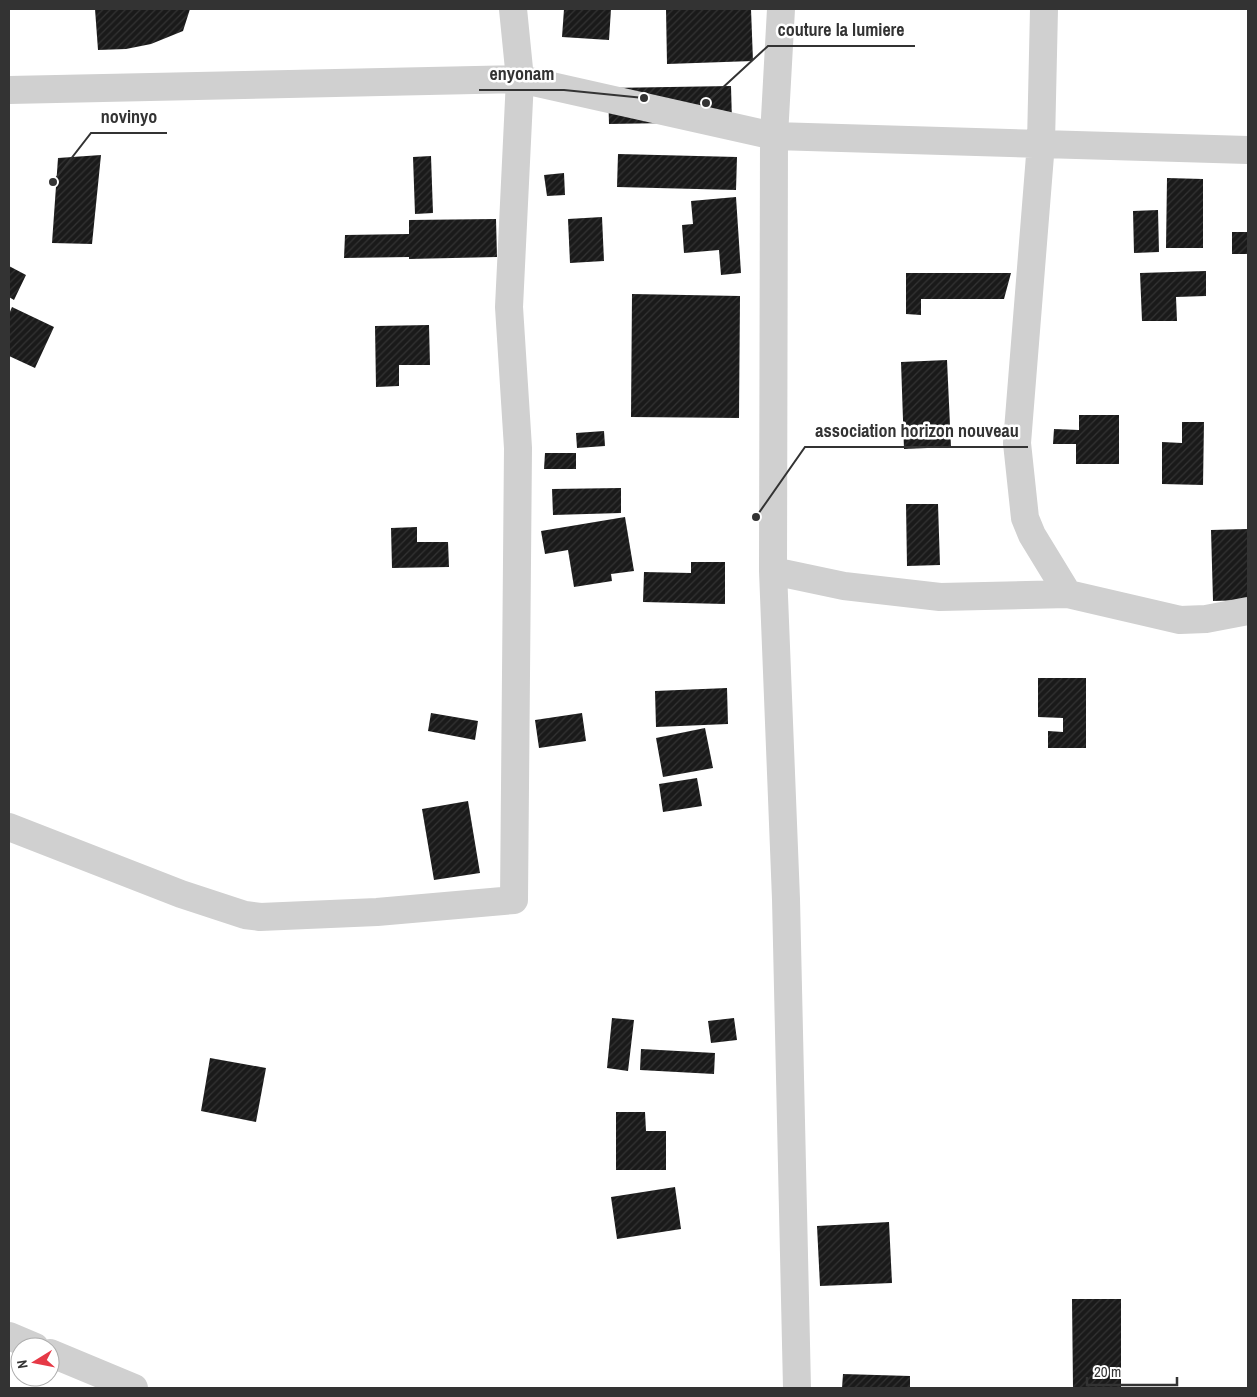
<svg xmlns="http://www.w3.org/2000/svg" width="1257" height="1397" font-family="'Archivo Narrow',sans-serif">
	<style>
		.building { fill: url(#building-hatch) }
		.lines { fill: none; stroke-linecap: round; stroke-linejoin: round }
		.minor { stroke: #d0d0d0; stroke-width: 28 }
		.leader { fill: none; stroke: #333; stroke-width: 2 }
		.callout-dot { fill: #333; stroke: #fff; stroke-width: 2 }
		.callout-label { font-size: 18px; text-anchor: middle; font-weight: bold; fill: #333; stroke: #fff; stroke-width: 5; stroke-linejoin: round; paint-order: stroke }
	</style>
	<defs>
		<pattern id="building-hatch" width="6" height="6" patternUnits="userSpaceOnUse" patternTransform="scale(1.25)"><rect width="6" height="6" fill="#1a1a1a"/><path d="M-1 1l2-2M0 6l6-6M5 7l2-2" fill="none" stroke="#333"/></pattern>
	</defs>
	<rect width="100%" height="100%" fill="#fff"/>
	<!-- building -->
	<path class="building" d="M 95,9 L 190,9 L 183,31 L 151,44 L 126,49 L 98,50 Z
		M 564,9 L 611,9 L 609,40 L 562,37 Z
		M 666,9 L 751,9 L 753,61 L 667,64 Z
		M 731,86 L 732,122 L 609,124 L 608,88 Z
		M 618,154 L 737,157 L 736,190 L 617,187 Z
		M 101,155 L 92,244 L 52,243 L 58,158 Z
		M 431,156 L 433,213 L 415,214 L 413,157 Z
		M 564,173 L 565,195 L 547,196 L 544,175 Z
		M 1167,178 L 1203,179 L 1203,248 L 1166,248 Z
		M 736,197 L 741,273 L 721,275 L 719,250 L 684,253 L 682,225 L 693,224 L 691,201 Z
		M 1158,210 L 1159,252 L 1134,253 L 1133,211 Z
		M 602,217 L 604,261 L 570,263 L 568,219 Z
		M 496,219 L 497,257 L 409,259 L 409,250 L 409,257 L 344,258 L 345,235 L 409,234 L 409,220 Z
		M 1232,232 L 1248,232 L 1248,254 L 1232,254 Z
		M 9,266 L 26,275 L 14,300 L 9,297 Z
		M 1206,271 L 1206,296 L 1176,297 L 1177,321 L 1142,321 L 1140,273 Z
		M 906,273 L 1011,273 L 1004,299 L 921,299 L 921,315 L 906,314 Z
		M 632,294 L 740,296 L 739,418 L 631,417 Z
		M 12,307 L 54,327 L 35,368 L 9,356 L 9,314 Z
		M 429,325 L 430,365 L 399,365 L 399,386 L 376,387 L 375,326 Z
		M 947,360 L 951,447 L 904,449 L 901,362 Z
		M 1079,415 L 1119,415 L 1119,464 L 1076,464 L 1076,444 L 1053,444 L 1054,429 L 1079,430 Z
		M 1182,422 L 1204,422 L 1203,485 L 1162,484 L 1162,442 L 1182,443 Z
		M 604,431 L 605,446 L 577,448 L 576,433 Z
		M 545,453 L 576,453 L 576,469 L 544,469 Z
		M 621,488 L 621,513 L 553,515 L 552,489 Z
		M 906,504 L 938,504 L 940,565 L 907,566 Z
		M 625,517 L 634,571 L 611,574 L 612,581 L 574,587 L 568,550 L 545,554 L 541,531 Z
		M 417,527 L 417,542 L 448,542 L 449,567 L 392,568 L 391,528 Z
		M 1248,529 L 1248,600 L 1213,601 L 1211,530 Z
		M 691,562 L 725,562 L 725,604 L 643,602 L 644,572 L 691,573 Z
		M 1038,678 L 1086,678 L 1086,748 L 1048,748 L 1048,731 L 1063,732 L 1063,718 L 1038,717 Z
		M 727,688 L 728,724 L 656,727 L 655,691 Z
		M 431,713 L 478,721 L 475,740 L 428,731 Z
		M 582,713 L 586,741 L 539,748 L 535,720 Z
		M 705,728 L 713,768 L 663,777 L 656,738 Z
		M 697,778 L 702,806 L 663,812 L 659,784 Z
		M 468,801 L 480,873 L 434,880 L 422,809 Z
		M 612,1018 L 634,1020 L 628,1071 L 607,1068 Z
		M 734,1018 L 737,1040 L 711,1043 L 708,1021 Z
		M 641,1049 L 715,1053 L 714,1074 L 640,1070 Z
		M 210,1058 L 266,1068 L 256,1122 L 201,1111 Z
		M 616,1112 L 645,1112 L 646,1131 L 666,1131 L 666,1170 L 616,1170 Z
		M 675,1187 L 681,1229 L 617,1239 L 611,1197 Z
		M 889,1222 L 892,1283 L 820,1286 L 817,1226 Z
		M 1072,1299 L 1121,1299 L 1121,1388 L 1073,1388 Z
		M 843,1374 L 910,1376 L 910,1388 L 842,1388 Z"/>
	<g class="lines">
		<!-- minor -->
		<path class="minor" d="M 781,9 L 774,136 L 773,571 L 786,899 L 797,1388
			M 1044,9 L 1041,143 L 1017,443 L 1025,518 L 1032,535 L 1068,594
			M 9,90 L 520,79 L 774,136 L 1248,150
			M 773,571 L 844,586 L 940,597 L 1068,594 L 1180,620 L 1206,619 L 1248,611
			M 9,827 L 181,894 L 245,915 L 260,917 L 377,912 L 514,900 L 518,448 L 509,307 L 520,79 L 513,9
			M 9,1336 L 35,1347
			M 50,1353 L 134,1388"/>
	</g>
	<!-- callouts -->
	<path class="leader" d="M706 103L768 46H915M644 98L564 90H479M53 182L91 133H167M756 517L805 447H1028"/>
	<g class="callout-dot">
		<circle cx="706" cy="103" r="5"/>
		<circle cx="644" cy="98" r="5"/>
		<circle cx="53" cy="182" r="5"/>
		<circle cx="756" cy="517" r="5"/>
	</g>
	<g class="callout-label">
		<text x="841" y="36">couture la lumiere</text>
		<text x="522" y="80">enyonam</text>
		<text x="129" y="123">novinyo</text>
		<text x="917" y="437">association horizon nouveau</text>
	</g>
	<!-- border -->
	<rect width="1257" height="1397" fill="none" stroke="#333333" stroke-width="20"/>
	<!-- north arrow -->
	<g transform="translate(35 1362) rotate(260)"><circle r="24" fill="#ffffff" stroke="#adadad"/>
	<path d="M0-4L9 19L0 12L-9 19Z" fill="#e63946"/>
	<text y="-8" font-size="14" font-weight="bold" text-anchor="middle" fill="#333333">N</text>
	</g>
	<!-- scale -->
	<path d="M1087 1377v8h90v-8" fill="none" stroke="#333333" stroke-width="2.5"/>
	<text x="1094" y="1377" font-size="15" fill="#333333" stroke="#ffffff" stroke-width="4" paint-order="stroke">20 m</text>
</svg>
